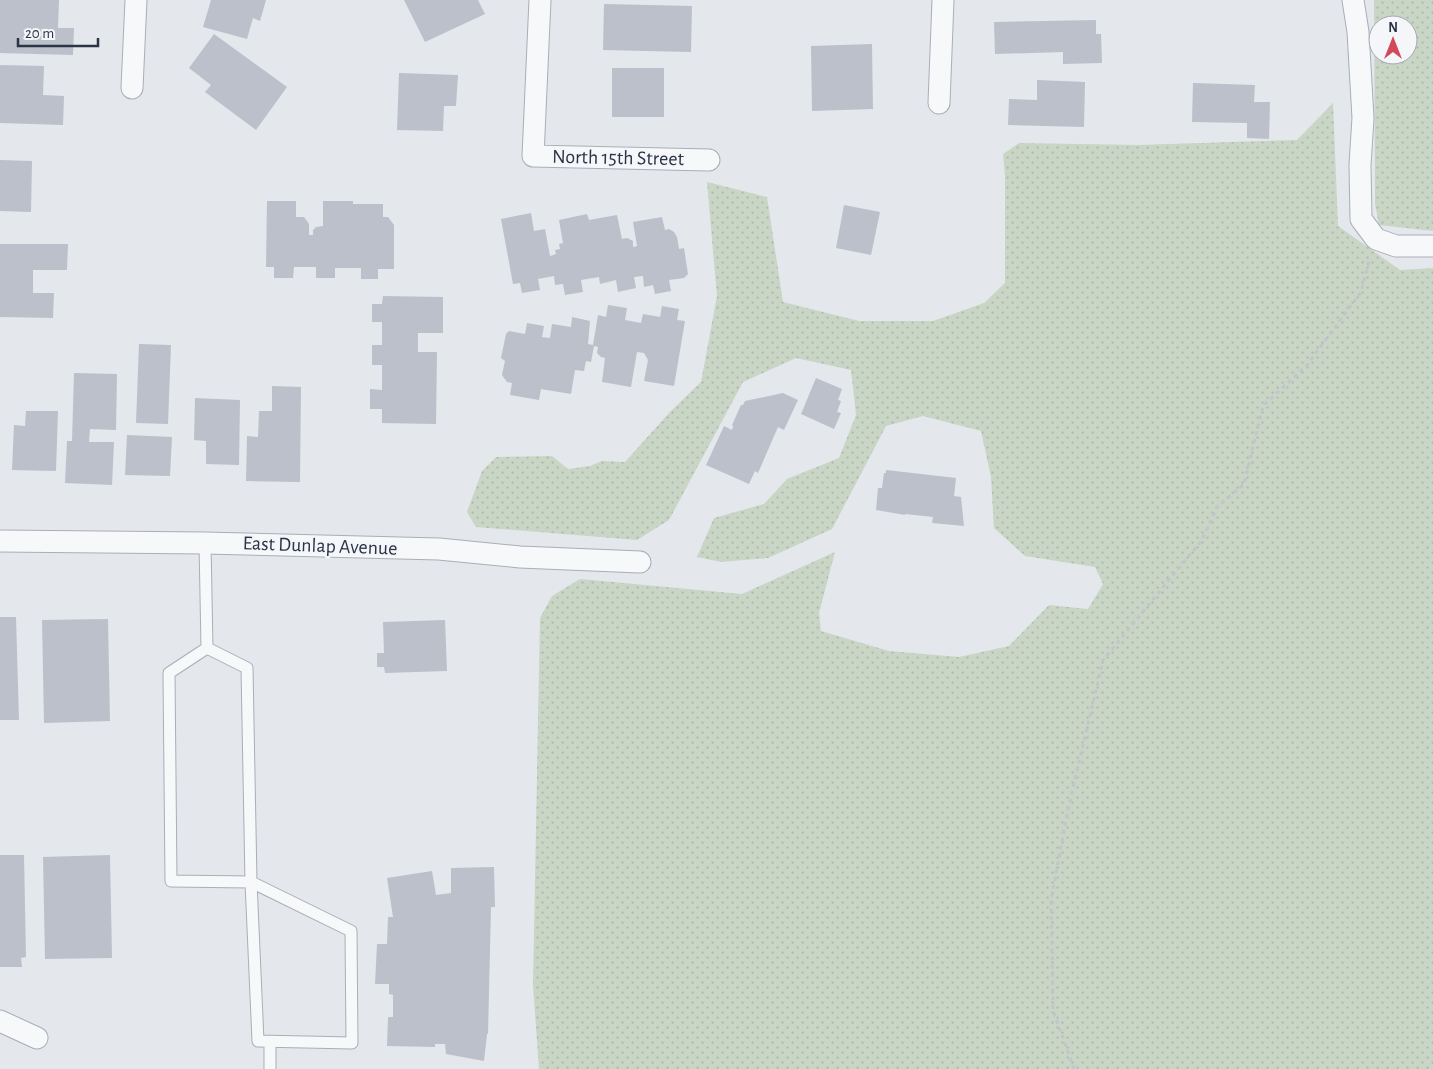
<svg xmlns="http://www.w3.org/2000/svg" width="1433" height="1069" font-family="'Alegreya Sans',sans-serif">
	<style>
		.grass { fill: url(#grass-dots); fill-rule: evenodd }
		.building { fill: #bbc0ca }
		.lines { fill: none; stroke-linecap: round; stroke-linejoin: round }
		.service-casing { stroke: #a9aeb7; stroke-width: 13 }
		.minor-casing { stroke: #a9aeb7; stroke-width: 23 }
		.path { stroke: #c2c5cb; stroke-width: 3; stroke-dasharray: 4 4; stroke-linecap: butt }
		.service { stroke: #f7f8fa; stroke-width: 11 }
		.minor { stroke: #f7f8fa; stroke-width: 21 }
		.labels { text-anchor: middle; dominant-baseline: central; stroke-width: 4.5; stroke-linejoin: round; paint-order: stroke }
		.street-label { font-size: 20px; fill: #2b3445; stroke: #f4f6f9 }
	</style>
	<defs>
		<pattern id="grass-dots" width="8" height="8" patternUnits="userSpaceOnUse" patternTransform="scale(1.25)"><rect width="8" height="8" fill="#c9d6c5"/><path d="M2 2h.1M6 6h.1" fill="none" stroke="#adb8ab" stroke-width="1.8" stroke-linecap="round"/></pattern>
	</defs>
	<rect width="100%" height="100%" fill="#e4e7ec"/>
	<!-- grass -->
	<path class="grass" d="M 1374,0 L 1433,0 L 1433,231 L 1379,225 L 1375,204 ZM 1378,25 L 1408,25 L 1408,55 L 1378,55 Z
		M 1333,103 L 1338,226 L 1400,270 L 1433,268 L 1433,1069 L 539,1069 L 533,985 L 540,618 L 552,596 L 580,579 L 742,594 L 835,552 L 819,613 L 821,631 L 889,651 L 959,657 L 1009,646 L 1049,605 L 1088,609 L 1103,584 L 1095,567 L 1025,556 L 994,528 L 991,477 L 981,431 L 923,416 L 886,426 L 832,529 L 768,558 L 721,562 L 697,557 L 714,518 L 764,504 L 787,479 L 839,458 L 856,415 L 851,370 L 796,358 L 743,382 L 669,520 L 637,540 L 476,527 L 467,512 L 482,471 L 496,457 L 552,456 L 568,469 L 590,466 L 602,461 L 625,462 L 669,413 L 701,382 L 717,296 L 707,182 L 767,197 L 783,302 L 859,321 L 933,321 L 984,303 L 1005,283 L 1005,175 L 1003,154 L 1019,143 L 1138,145 L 1297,140 Z"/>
	<!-- building -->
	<path class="building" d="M 0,0 L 59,0 L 58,28 L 74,28 L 73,55 L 0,53 Z
		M 211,0 L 266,0 L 260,21 L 253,18 L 247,39 L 203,27 Z
		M 404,0 L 478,0 L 485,14 L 425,42 Z
		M 604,4 L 692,6 L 691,52 L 603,50 Z
		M 1096,20 L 1096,34 L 1101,34 L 1102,63 L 1063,64 L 1063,52 L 995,54 L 994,22 Z
		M 214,34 L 287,87 L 256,130 L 205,92 L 211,85 L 189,68 Z
		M 872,44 L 873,109 L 812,111 L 811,46 Z
		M 0,65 L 44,66 L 43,95 L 64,96 L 63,125 L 0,123 Z
		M 612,68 L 664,68 L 664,117 L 612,117 Z
		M 399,73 L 458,75 L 456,106 L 444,106 L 443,131 L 397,130 Z
		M 1037,80 L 1085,82 L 1084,127 L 1008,125 L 1009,99 L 1037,100 Z
		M 1193,83 L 1255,85 L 1254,102 L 1270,102 L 1269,139 L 1247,138 L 1247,123 L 1192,122 Z
		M 0,160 L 32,161 L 31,212 L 0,211 Z
		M 267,201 L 296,201 L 296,217 L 304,217 L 309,224 L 309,235 L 313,235 L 313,230 L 316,227 L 323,226 L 323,201 L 353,201 L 353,204 L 383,204 L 383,217 L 388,217 L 394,225 L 394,269 L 378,269 L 378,279 L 361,279 L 361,268 L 335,268 L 335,278 L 316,278 L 316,267 L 294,267 L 293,278 L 274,278 L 274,267 L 266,267 Z
		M 844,205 L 880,212 L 871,255 L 836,248 Z
		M 531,213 L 534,231 L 545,229 L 550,256 L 556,254 L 555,250 L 560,249 L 559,244 L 563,243 L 559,220 L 587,214 L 589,220 L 617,215 L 622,239 L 627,238 L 633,241 L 633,247 L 637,246 L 633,222 L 662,217 L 665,230 L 669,229 L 674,232 L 677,237 L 679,249 L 684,248 L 688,274 L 684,278 L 669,280 L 671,291 L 655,294 L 653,285 L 644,287 L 643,276 L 634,277 L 636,288 L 618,292 L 616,280 L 600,284 L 599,277 L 581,280 L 583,292 L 565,295 L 563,284 L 555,285 L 554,276 L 538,279 L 540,290 L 522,293 L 520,283 L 513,284 L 501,219 Z
		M 0,244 L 68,244 L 67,270 L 33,270 L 33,293 L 54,293 L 53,318 L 0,317 Z
		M 383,296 L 443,297 L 443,333 L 418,333 L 418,352 L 437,352 L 436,424 L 382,423 L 382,409 L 370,409 L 370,389 L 382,390 L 382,365 L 372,365 L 372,345 L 382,345 L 382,322 L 372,322 L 372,304 L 382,304 Z
		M 608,305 L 627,308 L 625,320 L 641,323 L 643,314 L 660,317 L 662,306 L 679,309 L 677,320 L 685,321 L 674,386 L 644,381 L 648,360 L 644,353 L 637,352 L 631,387 L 602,382 L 605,358 L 601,357 L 597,353 L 598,347 L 594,346 L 591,362 L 586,361 L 584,371 L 575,370 L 571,394 L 541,389 L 539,400 L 510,395 L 512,383 L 507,382 L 502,375 L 505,361 L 501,358 L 506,334 L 509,331 L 525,334 L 527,323 L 544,326 L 542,337 L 550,338 L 552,324 L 571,327 L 572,317 L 590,321 L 588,344 L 593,345 L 598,315 L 606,317 Z
		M 139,344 L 171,345 L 168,424 L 136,423 Z
		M 74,373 L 117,374 L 116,430 L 90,429 L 89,442 L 114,442 L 112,485 L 65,483 L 67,441 L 72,441 Z
		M 816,378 L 842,389 L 838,400 L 841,401 L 837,412 L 841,413 L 834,429 L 801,414 Z
		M 272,386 L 301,387 L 300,482 L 246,481 L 247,436 L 258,437 L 259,411 L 272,411 Z
		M 783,393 L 798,400 L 784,430 L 778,427 L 758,473 L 755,471 L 749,484 L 706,465 L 724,426 L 732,430 L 733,426 L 732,425 L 741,405 L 743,405 L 745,401 Z
		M 195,398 L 240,400 L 239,465 L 206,464 L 206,441 L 194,440 Z
		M 26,411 L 58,411 L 56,471 L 12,470 L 14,425 L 25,426 Z
		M 127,435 L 172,437 L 170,476 L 125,475 Z
		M 886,470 L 956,478 L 954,496 L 961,497 L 964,526 L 932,523 L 933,517 L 905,514 L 905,515 L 876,510 L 878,488 L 882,488 L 884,473 L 886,473 Z
		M 0,617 L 16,617 L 19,720 L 0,720 Z
		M 108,619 L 110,721 L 44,723 L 42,620 Z
		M 445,620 L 447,671 L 385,673 L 384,667 L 377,667 L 377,653 L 384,653 L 383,622 Z
		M 0,855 L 24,855 L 26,957 L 21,958 L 22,967 L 0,967 Z
		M 110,855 L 112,958 L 45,959 L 43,857 Z
		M 494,867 L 495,907 L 491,907 L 488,1034 L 487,1034 L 484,1061 L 446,1054 L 445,1044 L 435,1044 L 435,1047 L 387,1046 L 388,1017 L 393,1017 L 393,995 L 389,994 L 389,984 L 375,984 L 377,944 L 387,944 L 388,917 L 393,917 L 387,878 L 432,871 L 436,895 L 451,893 L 451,868 Z"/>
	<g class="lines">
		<defs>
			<path id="service" d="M 205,543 L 207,648
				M 207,648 L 169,673 L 171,881 L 251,882 L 351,931 L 352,1043 L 258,1041 L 251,882 L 247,668 L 207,648
				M 270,1069 L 270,1042"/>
			<path id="minor" d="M 540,0 L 533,156 L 709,160
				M 1353,0 L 1358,32 L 1363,118 L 1360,165 L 1361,219 L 1376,239 L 1396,246 L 1433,246
				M 132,88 L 136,0
				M 939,103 L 943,0
				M 0,541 L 205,543 L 439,549 L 520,557 L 640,562
				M 0,1021 L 37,1038"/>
		</defs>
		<!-- service casing -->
		<use href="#service" class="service-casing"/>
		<!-- minor casing -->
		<use href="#minor" class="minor-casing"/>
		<!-- path -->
		<path class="path" d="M 1074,1069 L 1053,1010 L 1051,900 L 1067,814 L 1103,660 L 1202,540 L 1217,507 L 1244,484 L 1263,406 L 1307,365 L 1361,292 L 1369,261"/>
		<!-- service -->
		<use href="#service" class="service"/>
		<!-- minor -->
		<use href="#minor" class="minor"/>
	</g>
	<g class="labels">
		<!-- street labels -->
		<g class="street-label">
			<text transform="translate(618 158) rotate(1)">North 15th Street</text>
			<text transform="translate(320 546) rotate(2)">East Dunlap Avenue</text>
		</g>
	</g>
	<!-- north arrow -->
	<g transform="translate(1393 40)"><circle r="24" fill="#f4f6f9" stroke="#a4a8b1"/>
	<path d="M0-4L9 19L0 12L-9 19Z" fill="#d1495b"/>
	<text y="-8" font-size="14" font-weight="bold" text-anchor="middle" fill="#2b3445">N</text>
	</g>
	<!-- scale -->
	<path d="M18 38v8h80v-8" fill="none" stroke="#2b3445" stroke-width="2.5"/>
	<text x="25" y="38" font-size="15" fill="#2b3445" stroke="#f4f6f9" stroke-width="4" paint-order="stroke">20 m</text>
</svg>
